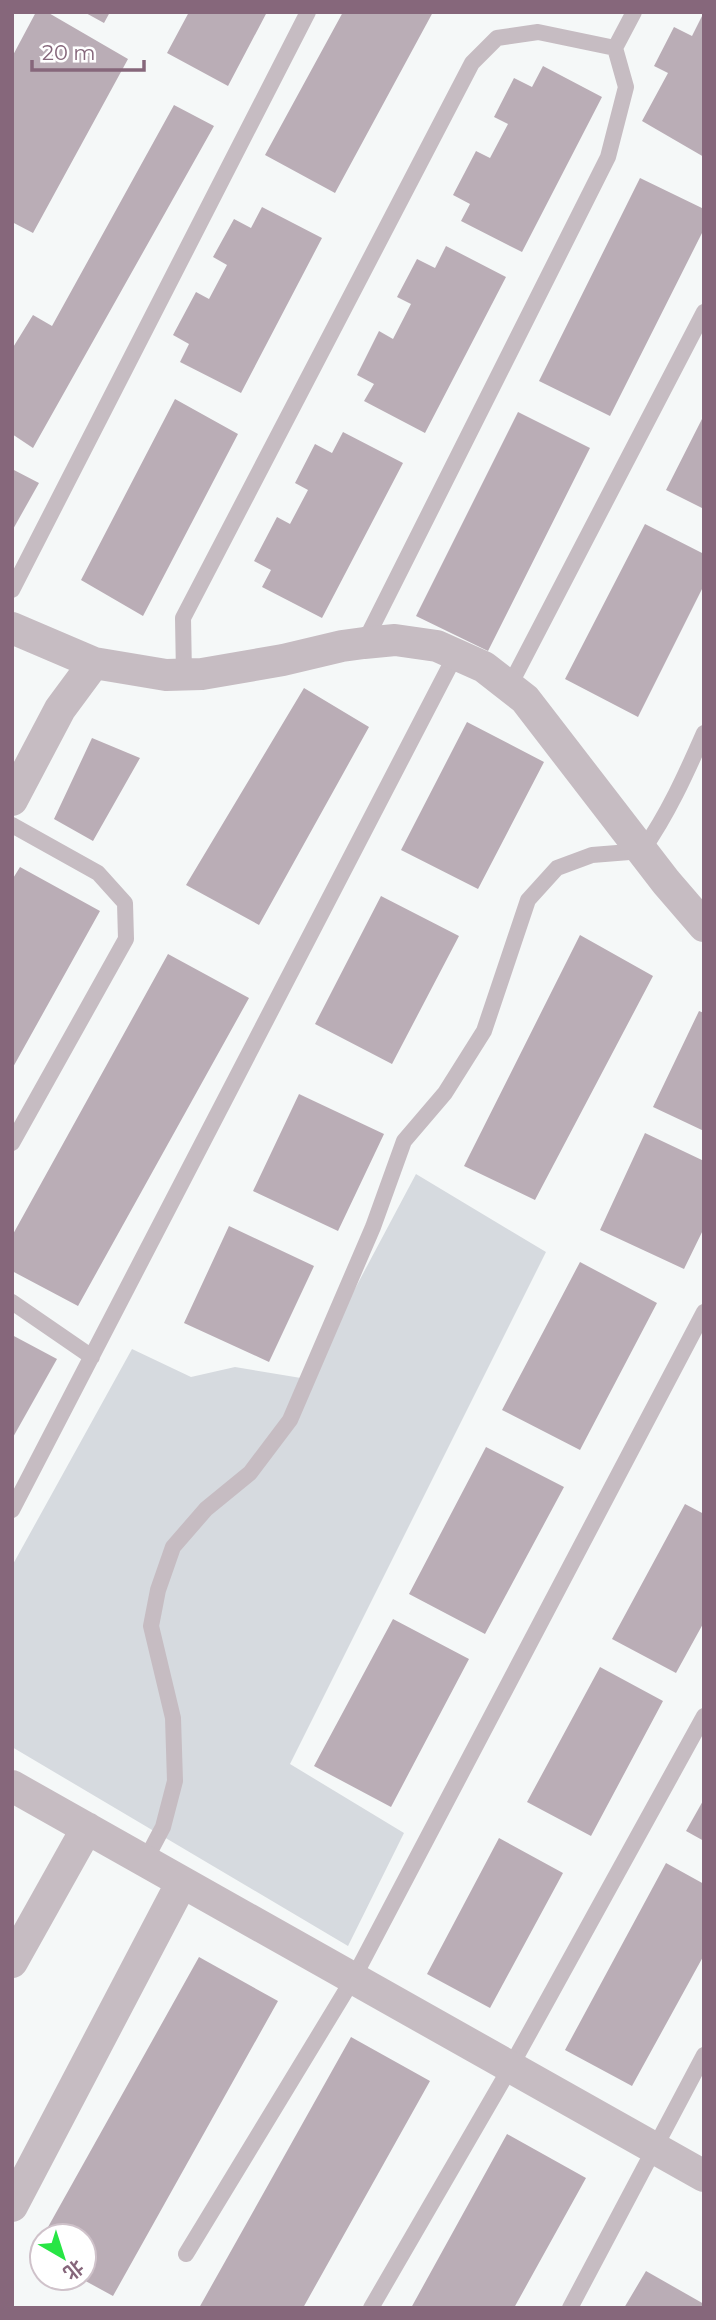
<svg xmlns="http://www.w3.org/2000/svg" width="716" height="2320" font-family="Montserrat,'Noto Sans SC',sans-serif">
	<style>
		.green { fill: #d6dadf }
		.building { fill: #baadb6 }
		.lines { fill: none; stroke-linecap: round; stroke-linejoin: round }
		.lane { stroke: #c6bcc2; stroke-width: 16 }
		.street { stroke: #c6bcc2; stroke-width: 32 }
	</style>
	<rect width="100%" height="100%" fill="#f5f8f8"/>
	<!-- green -->
	<path class="green" d="M 416,1174 L 546,1252 L 290,1764 L 404,1833 L 348,1946 L 12,1747 L 12,1566 L 132,1349 L 191,1377 L 235,1367 L 307,1379 Z"/>
	<!-- building -->
	<path class="building" d="M 36,12 L 47,12 L 128,59 L 33,233 L 12,222 L 12,57 Z
		M 84,12 L 110,12 L 104,23 Z
		M 189,12 L 267,12 L 228,86 L 167,53 Z
		M 343,12 L 433,12 L 335,193 L 265,155 Z
		M 704,12 L 704,157 L 642,121 L 668,73 L 654,66 L 674,27 L 692,36 Z
		M 543,66 L 602,97 L 522,252 L 461,221 L 470,204 L 453,195 L 476,151 L 490,158 L 508,124 L 494,117 L 514,78 L 532,87 Z
		M 174,105 L 214,126 L 33,448 L 12,434 L 12,349 L 33,315 L 52,326 Z
		M 640,178 L 704,209 L 704,229 L 610,416 L 539,381 Z
		M 262,207 L 322,238 L 241,393 L 180,362 L 189,344 L 173,335 L 196,292 L 209,299 L 227,265 L 213,257 L 234,219 L 251,228 Z
		M 446,246 L 506,277 L 425,433 L 364,401 L 374,384 L 357,375 L 379,331 L 393,339 L 411,304 L 397,297 L 417,259 L 435,268 Z
		M 175,399 L 238,434 L 143,616 L 81,580 Z
		M 518,412 L 590,448 L 488,651 L 416,616 Z
		M 704,415 L 704,509 L 666,490 Z
		M 343,432 L 403,463 L 322,618 L 262,587 L 271,570 L 254,561 L 277,517 L 290,524 L 308,490 L 295,483 L 315,444 L 332,453 Z
		M 12,469 L 39,483 L 12,531 Z
		M 645,524 L 704,554 L 704,585 L 638,717 L 565,679 Z
		M 304,688 L 369,727 L 259,925 L 186,885 Z
		M 467,722 L 544,762 L 478,889 L 401,850 Z
		M 92,738 L 140,758 L 93,841 L 54,819 Z
		M 20,867 L 100,911 L 12,1069 L 12,880 Z
		M 381,896 L 459,936 L 392,1064 L 315,1024 Z
		M 580,935 L 653,976 L 535,1200 L 464,1166 Z
		M 168,954 L 249,998 L 78,1306 L 12,1271 L 12,1236 Z
		M 699,1011 L 704,1013 L 704,1131 L 653,1107 Z
		M 299,1094 L 384,1134 L 338,1231 L 253,1191 Z
		M 645,1133 L 704,1161 L 704,1228 L 684,1269 L 600,1230 Z
		M 229,1226 L 314,1266 L 269,1362 L 184,1323 Z
		M 580,1262 L 657,1303 L 580,1450 L 502,1410 Z
		M 12,1335 L 57,1359 L 12,1439 Z
		M 486,1447 L 564,1487 L 485,1634 L 409,1594 Z
		M 685,1504 L 704,1514 L 704,1622 L 676,1673 L 612,1639 Z
		M 393,1619 L 469,1659 L 391,1807 L 314,1766 Z
		M 600,1667 L 663,1701 L 591,1836 L 527,1802 Z
		M 704,1799 L 704,1841 L 686,1831 Z
		M 499,1838 L 563,1873 L 490,2008 L 427,1974 Z
		M 666,1863 L 704,1884 L 704,1955 L 632,2086 L 565,2050 Z
		M 199,1957 L 278,2001 L 113,2296 L 80,2278 L 84,2278 L 84,2236 L 43,2236 Z
		M 351,2037 L 430,2081 L 303,2308 L 199,2308 Z
		M 507,2134 L 586,2178 L 514,2308 L 411,2308 Z
		M 646,2271 L 704,2304 L 704,2308 L 624,2308 Z"/>
	<g class="lines">
		<!-- lane -->
		<path class="lane" d="M 12,590 L 308,12
			M 364,643 L 608,157 L 626,87 L 615,48 L 634,12
			M 184,675 L 183,618 L 472,63 L 497,38 L 538,32 L 615,48
			M 509,687 L 704,312
			M 12,825 L 98,873 L 125,903 L 126,939 L 12,1143
			M 12,1302 L 92,1357
			M 12,1510 L 456,654
			M 145,1861 L 163,1827 L 175,1781 L 173,1718 L 151,1626 L 158,1590 L 173,1547 L 206,1509 L 250,1473 L 290,1420 L 373,1227 L 404,1141 L 445,1093 L 484,1031 L 528,900 L 557,868 L 592,855 L 642,851 C 668,814 686,774 704,733
			M 186,2254 L 353,1979 L 704,1312
			M 371,2308 L 510,2068 L 704,1716
			M 570,2308 L 704,2055"/>
		<!-- street -->
		<path class="street" d="M 12,628 L 94,663 L 166,675 L 202,674 L 283,660 L 342,646 L 364,643 L 395,640 L 437,646 L 484,667 L 525,699 L 666,882 L 704,926
			M 12,800 L 60,709 L 94,663
			M 12,1786 L 704,2176
			M 12,1962 L 87,1828
			M 12,2206 L 182,1882"/>
	</g>
	<!-- border -->
	<rect width="716" height="2320" fill="none" stroke="#86677b" stroke-width="28"/>
	<!-- north arrow -->
	<g transform="translate(63 2257) rotate(141)"><circle r="33" fill="#ffffff" stroke="#cfc2ca" stroke-width="2"/>
	<path d="M0-5L12 26L0 18L-12 26Z" fill="#28e545"/>
	<text y="-10" font-size="19" font-weight="bold" text-anchor="middle" fill="#86677b">北</text>
	</g>
	<!-- scale -->
	<path d="M32 60v10h112v-10" fill="none" stroke="#86677b" stroke-width="3.5"/>
	<text x="42" y="60" font-size="21" fill="#86677b" stroke="#ffffff" stroke-width="5" paint-order="stroke">20 m</text>
</svg>
